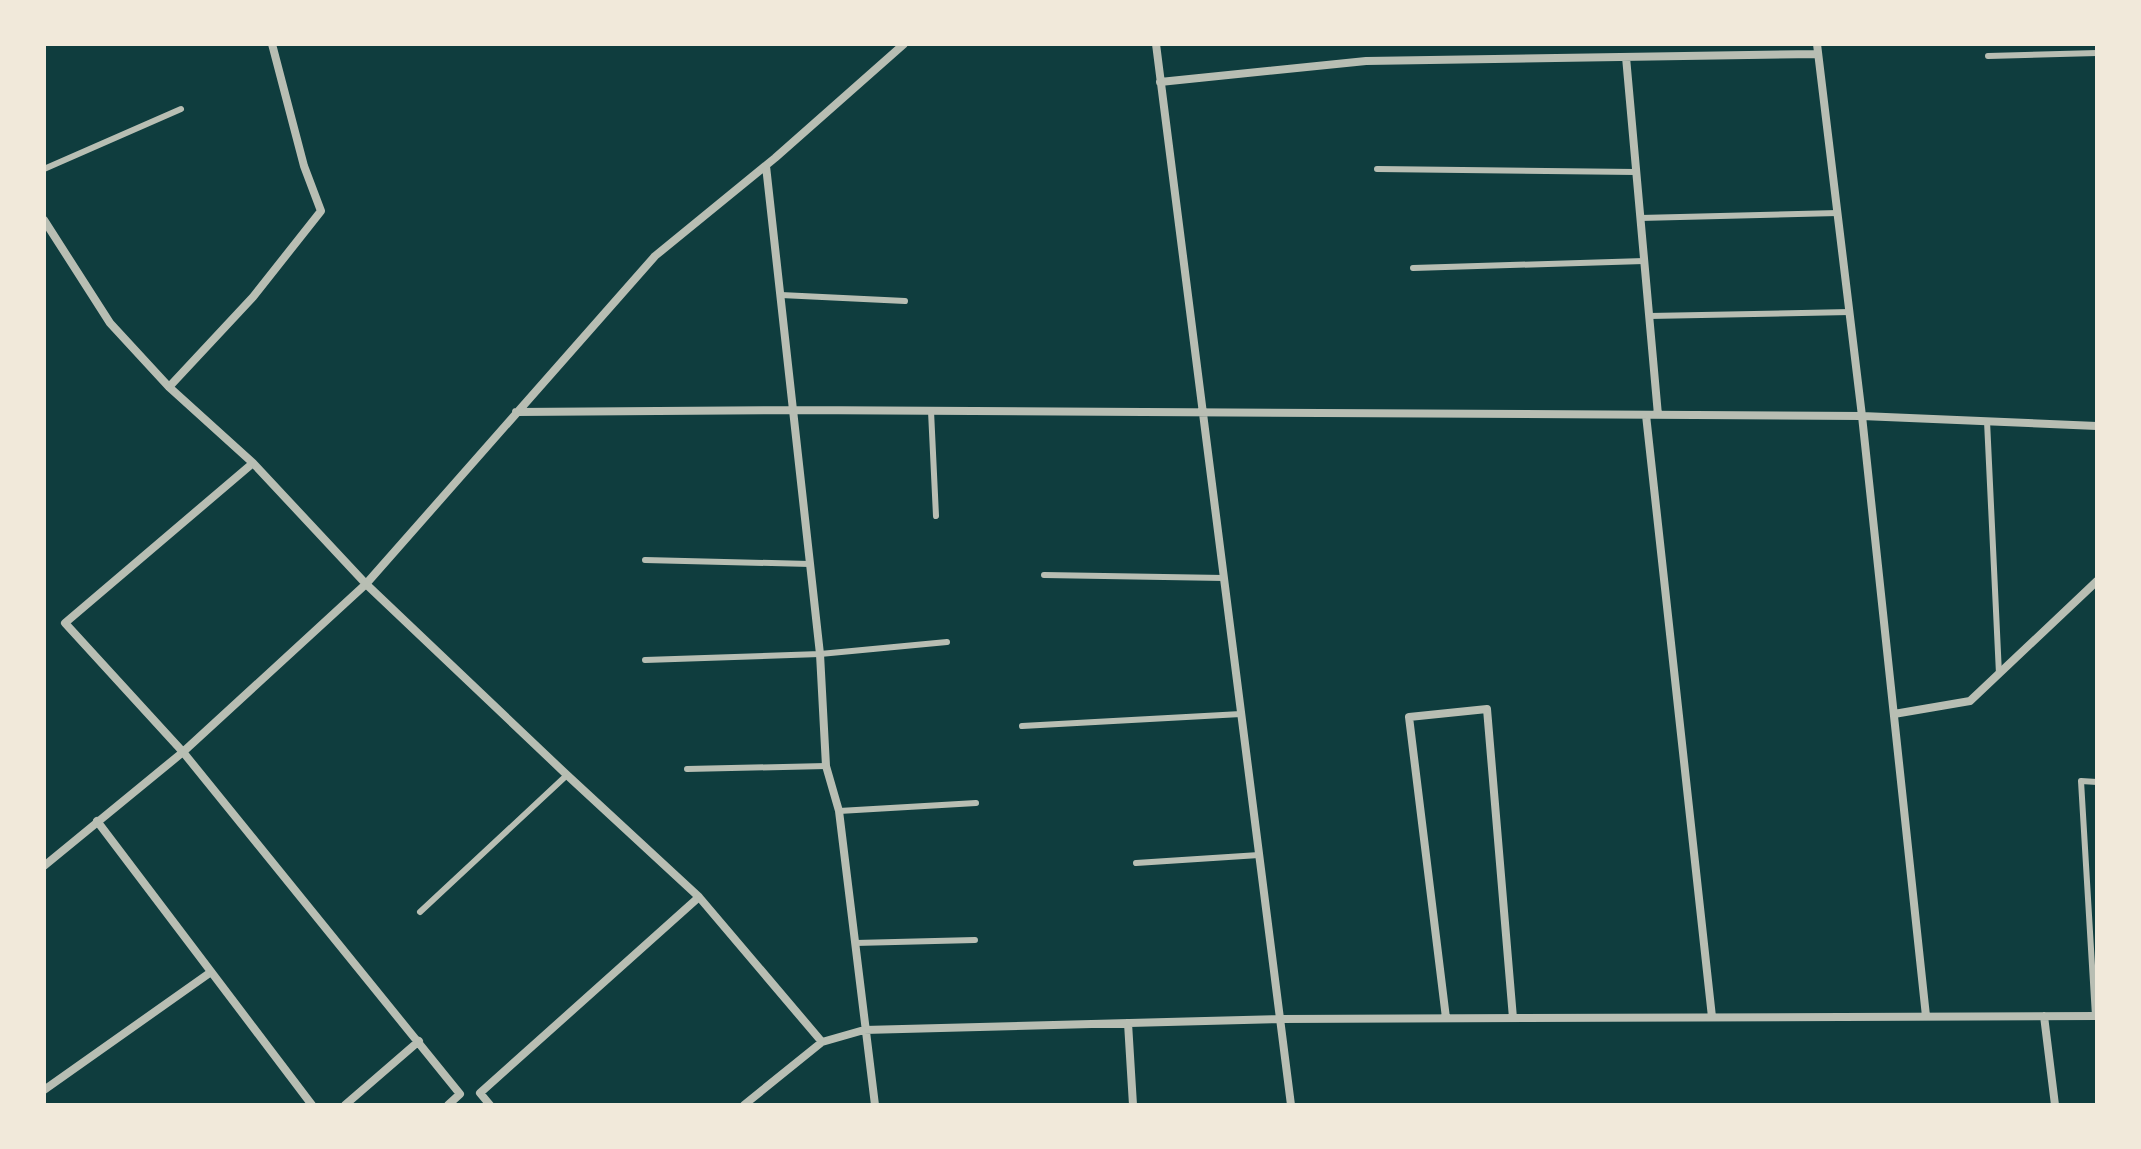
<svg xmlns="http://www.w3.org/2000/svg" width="2141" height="1149" font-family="Mulish,sans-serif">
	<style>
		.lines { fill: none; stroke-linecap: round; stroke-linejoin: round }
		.service { stroke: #b8beb3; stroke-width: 6 }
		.minor { stroke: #b8beb3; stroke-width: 8 }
	</style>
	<rect width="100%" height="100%" fill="#0f3d3e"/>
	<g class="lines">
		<!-- service -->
		<path class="service" d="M 1988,56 L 2097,53
			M 44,169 L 181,109
			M 1377,169 L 1636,172
			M 1640,218 L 1838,213
			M 1413,268 L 1644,261
			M 781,295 L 905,301
			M 1649,316 L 1850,312
			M 931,411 L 936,516
			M 1987,421 L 1999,674
			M 645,560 L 810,564
			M 1044,575 L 1224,578
			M 645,660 L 820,654 L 947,642
			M 1022,726 L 1241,714
			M 687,769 L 826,766
			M 839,811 L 976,803
			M 1136,863 L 1259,855
			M 420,912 L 567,775
			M 855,943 L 975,940
			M 2095,1016 L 2081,781 L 2097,782"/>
		<!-- minor -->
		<path class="minor" d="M 1156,44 L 1291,1105
			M 1817,44 L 1862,416 L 1926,1016
			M 1626,57 L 1658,415
			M 1160,82 L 1366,61 L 1818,54
			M 766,166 L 820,654 L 826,766 L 839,811 L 875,1105
			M 44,220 L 110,323 L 169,387 L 253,463 L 366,584 L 567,775 L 699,897 L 822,1042 L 864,1030 L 1280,1019 L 2097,1016
			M 169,387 L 253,297 L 321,211 L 304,166 L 272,44
			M 516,412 L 794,410 L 1862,416 L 2097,426
			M 1646,415 L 1712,1017
			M 253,463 L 65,623 L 183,752 L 460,1094 L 448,1105
			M 1894,714 L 1970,701 L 2097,581
			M 97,821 L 312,1105
			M 44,866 L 183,752 L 366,584 L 655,256 L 775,158 L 904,44
			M 2044,1016 L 2055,1105
			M 1446,1018 L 1409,717 L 1487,709 L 1513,1018
			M 1128,1023 L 1133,1105
			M 44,1090 L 211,972
			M 345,1105 L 419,1041
			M 490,1105 L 480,1093 L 699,897
			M 744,1105 L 822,1042"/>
	</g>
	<!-- border -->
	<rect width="2141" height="1149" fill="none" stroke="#f1e9da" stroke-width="92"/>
</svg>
